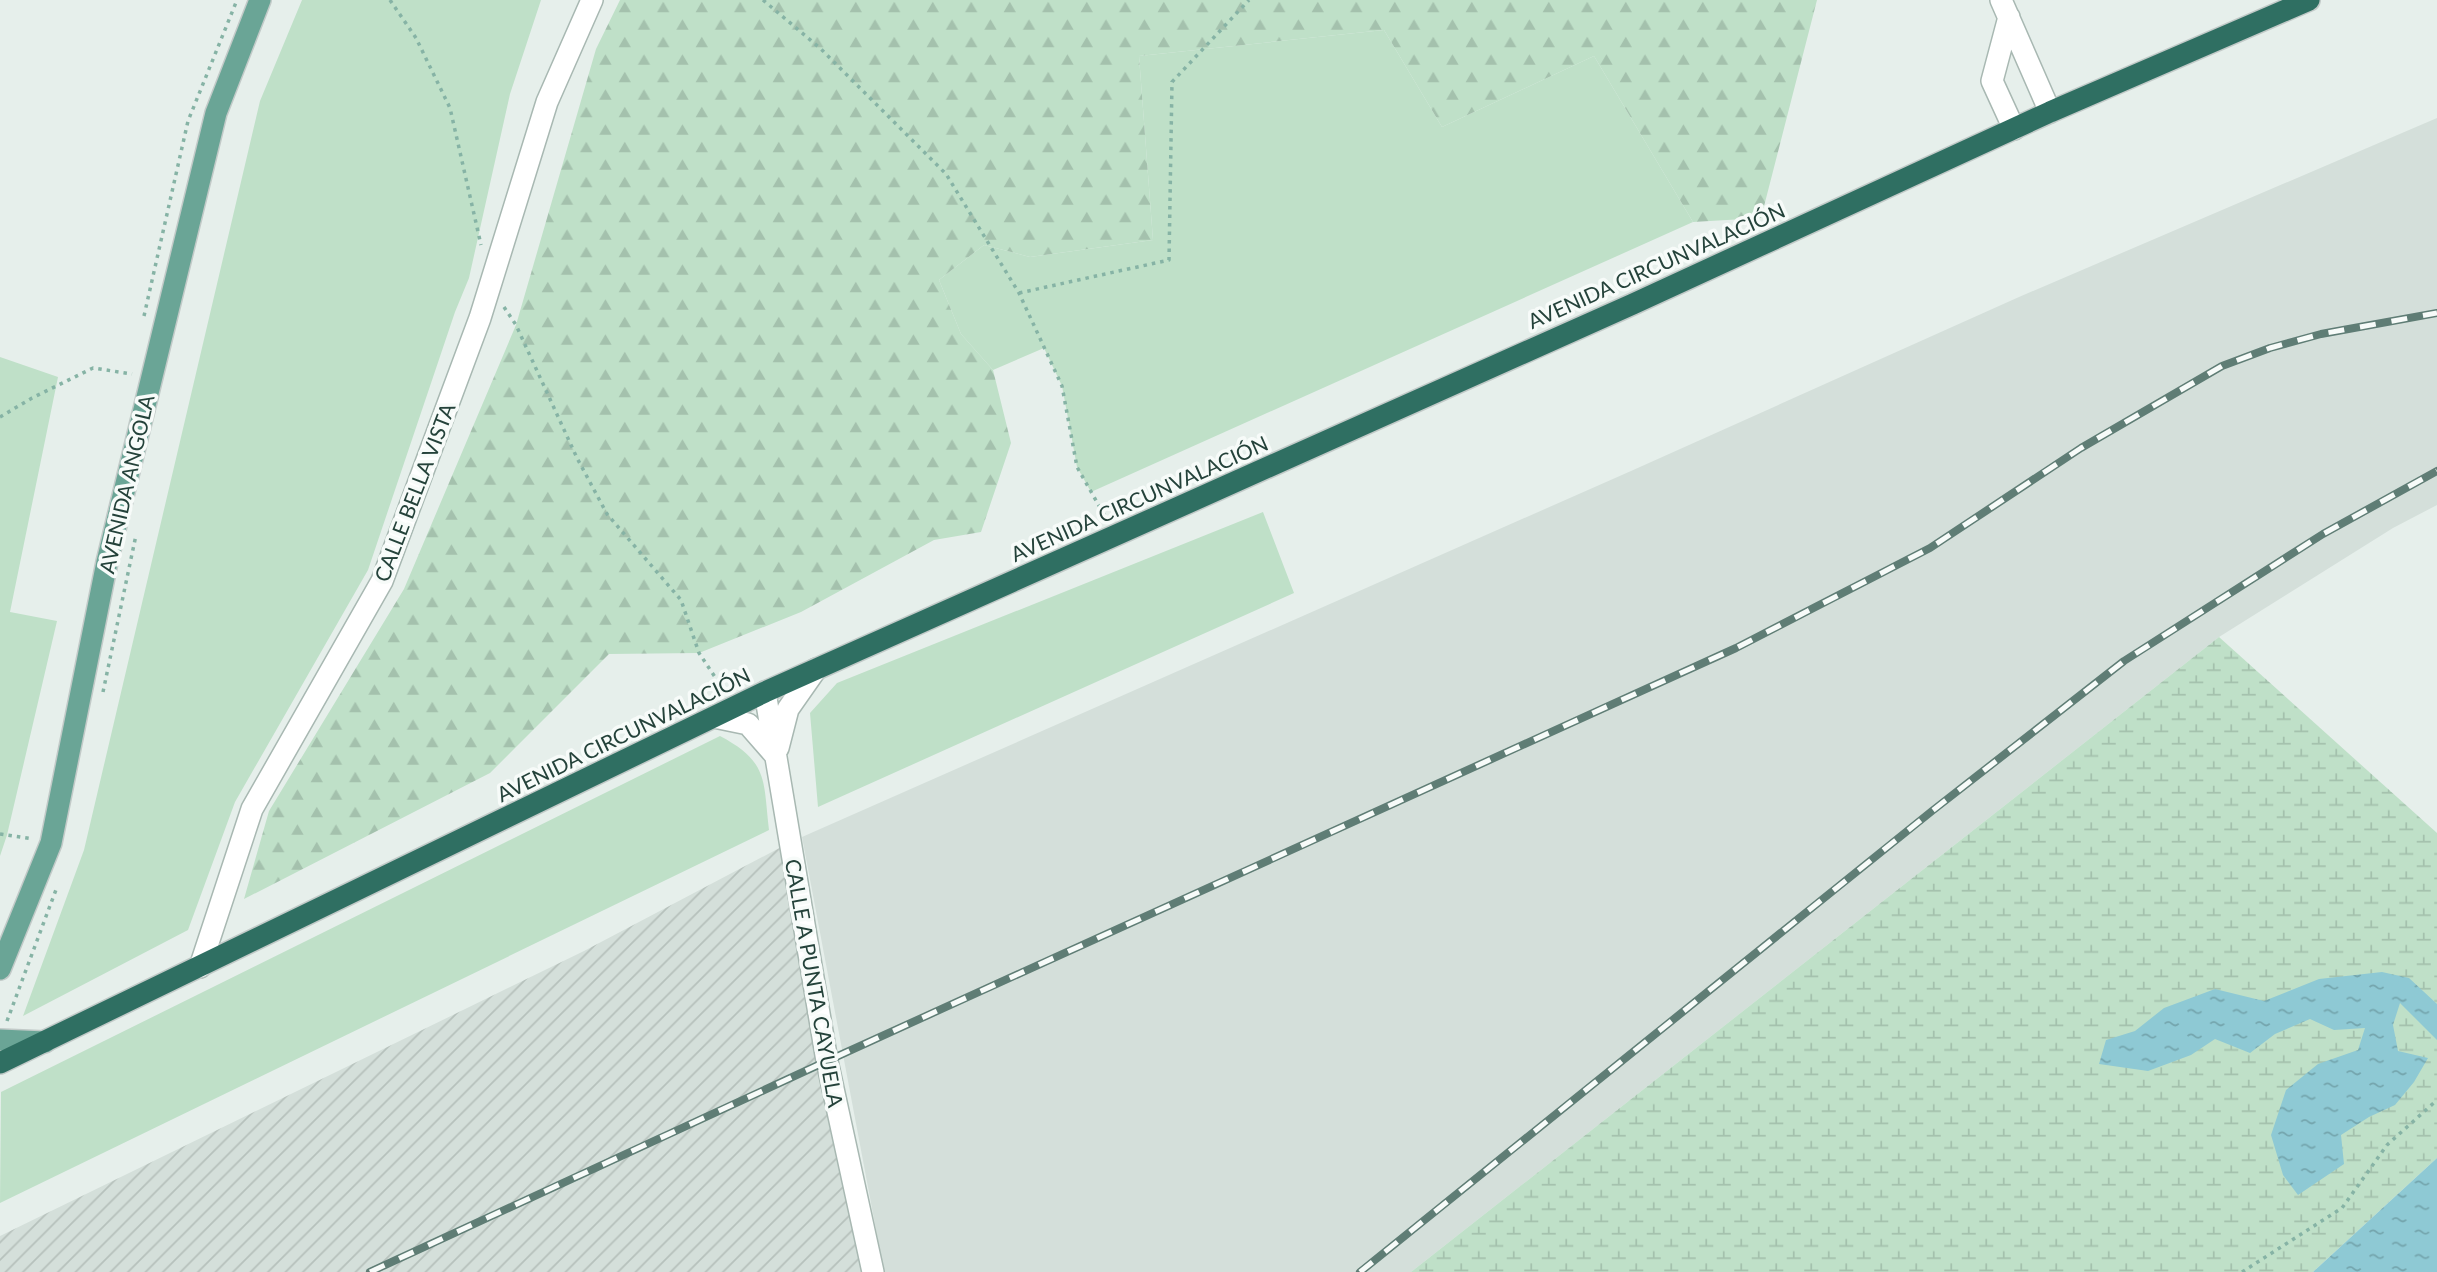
<svg xmlns="http://www.w3.org/2000/svg" width="2437" height="1272" font-family="Lato,sans-serif">
	<style>
		.built { fill: #d4dfda }
		.industrial { fill: url(#industrial-furrows) }
		.green { fill: #bfe0c8 }
		.forest { fill: url(#forest-firs) }
		.wetland { fill: url(#wetland-marsh) }
		.water { fill: url(#water-ripples) }
		.lines { fill: none; stroke-linecap: round; stroke-linejoin: round }
		.minor-casing { stroke: #a8b8b2; stroke-width: 24 }
		.major-casing { stroke: #c2cac8; stroke-width: 24 }
		.highway-casing { stroke: #c2cac8; stroke-width: 24 }
		.path { stroke: #86b3a5; stroke-width: 3.5; stroke-dasharray: 3.5 5; stroke-linecap: butt }
		.minor { stroke: #fff; stroke-width: 21 }
		.major { stroke: #6aa596; stroke-width: 21 }
		.highway { stroke: #2f6f62; stroke-width: 21 }
		.rail-casing { stroke: #5f7d75; stroke-width: 8 }
		.rail { stroke: #f7fbf9; stroke-width: 5; stroke-dasharray: 16; stroke-linecap: butt }
		.labels { text-anchor: middle; dominant-baseline: central; stroke-width: 7; stroke-linejoin: round; paint-order: stroke }
		.street-label { font-size: 21px; fill: #24423a; stroke: #f7fbf9 }
	</style>
	<defs>
		<pattern id="industrial-furrows" width="10" height="10" patternUnits="userSpaceOnUse" patternTransform="scale(1.75)"><rect width="10" height="10" fill="#d4dfda"/><path d="M-1 1l2-2M0 10L10 0M9 11l2-2" fill="none" stroke="#b6c1bc"/></pattern>
		<pattern id="forest-firs" width="22" height="20" patternUnits="userSpaceOnUse" patternTransform="scale(1.75)"><rect width="22" height="20" fill="#bfe0c8"/><path d="M5 1l3.5 6h-7zM16 11l3.5 6h-7z" fill="#a4c1ad"/></pattern>
		<pattern id="wetland-marsh" width="20" height="14" patternUnits="userSpaceOnUse" patternTransform="scale(1.75)"><rect width="20" height="14" fill="#bfe0c8"/><path d="M1 5h8M5 5V1M11 12h8M15 12V8" fill="none" stroke="#a4c1ad"/></pattern>
		<pattern id="water-ripples" width="26" height="14" patternUnits="userSpaceOnUse" patternTransform="scale(1.75)"><rect width="26" height="14" fill="#8ec9d4"/><path d="M2 4q2-2 4 0t4 0M15 11q2-2 4 0t4 0" fill="none" stroke="#74a5ad"/></pattern>
	</defs>
	<rect width="100%" height="100%" fill="#e6efeb"/>
	<!-- built -->
	<path class="built" d="M 2437,118 L 2437,505 L 2393,528 L 2219,637 L 1411,1272 L 884,1272 L 802,837 L 1631,471 L 2019,297 Z"/>
	<!-- industrial -->
	<path class="industrial" d="M 785,845 L 874,1272 L 0,1272 L 0,1236 L 584,951 Z"/>
	<!-- green -->
	<path class="green" d="M 302,0 L 541,0 L 510,94 L 469,278 L 455,312 L 368,570 L 235,802 L 188,930 L 23,1016 L 84,850 L 260,101 Z
		M 1384,30 L 1442,127 L 1594,56 L 1693,222 L 1091,492 L 1077,467 L 1062,386 L 1044,348 L 993,370 L 961,334 L 939,280 L 984,245 L 1030,257 L 1153,240 L 1139,56 Z
		M 0,357 L 58,377 L 10,612 L 57,621 L 7,835 L 0,856 Z
		M 1263,512 L 1294,593 L 818,807 L 810,713 L 837,683 Z
		M 720,736 C 769,762 763,780 769,830 L 0,1203 L 1,1092 Z"/>
	<!-- forest -->
	<path class="forest" d="M 620,0 L 1817,0 L 1761,218 L 1693,222 L 1594,56 L 1442,127 L 1384,30 L 1139,56 L 1153,240 L 1030,257 L 984,245 L 939,280 L 961,334 L 993,370 L 1011,443 L 981,532 L 934,540 L 801,612 L 699,653 L 609,654 L 490,773 L 244,899 L 269,811 L 404,589 L 516,325 L 596,49 Z"/>
	<!-- wetland -->
	<path class="wetland" d="M 2219,637 L 2437,833 L 2437,1158 L 2313,1272 L 1411,1272 Z"/>
	<!-- water -->
	<path class="water" d="M 2382,972 L 2409,978 L 2437,1004 L 2437,1040 L 2400,1003 L 2393,1025 L 2398,1051 L 2428,1058 L 2414,1082 L 2395,1105 L 2369,1117 L 2341,1135 L 2344,1164 L 2298,1195 L 2283,1175 L 2271,1135 L 2286,1090 L 2318,1064 L 2358,1050 L 2365,1028 L 2334,1030 L 2310,1019 L 2275,1034 L 2250,1053 L 2215,1039 L 2191,1055 L 2148,1071 L 2099,1064 L 2106,1040 L 2135,1031 L 2164,1008 L 2215,989 L 2264,1001 L 2319,979 Z
		M 2437,1158 L 2437,1272 L 2313,1272 Z"/>
	<g class="lines">
		<defs>
			<path id="minor" d="M 2001,0 L 2050,112
				M 2009,17 L 1992,81 L 2014,129
				M 765,692 L 827,1061 L 873,1272
				M 714,717 L 748,724 L 775,755
				M 778,748 L 788,709 L 816,669
				M 200,967 L 252,809 L 382,581 L 480,318 L 547,102 L 592,0"/>
			<path id="major" d="M 0,969 L 51,843 L 107,562 L 216,113 L 260,0
				M 0,1040 L 45,1042"/>
			<path id="highway" d="M 0,1063 L 765,692 L 1633,304 L 2050,112 L 2309,0"/>
		</defs>
		<!-- minor casing -->
		<use href="#minor" class="minor-casing"/>
		<!-- major casing -->
		<use href="#major" class="major-casing"/>
		<!-- highway casing -->
		<use href="#highway" class="highway-casing"/>
		<!-- path -->
		<path class="path" d="M 390,0 L 416,38 L 450,108 L 481,245
			M 763,0 L 821,49 L 946,174 L 1019,293 L 1062,386 L 1077,467 L 1106,518
			M 1019,293 L 1169,260 L 1172,82 L 1249,0
			M 504,307 L 516,325 L 577,458 L 607,514 L 681,600 L 699,653 L 725,692
			M 144,316 L 188,121 L 237,0
			M 0,417 L 32,398 L 93,368 L 132,374
			M 103,692 L 136,535
			M 0,834 L 33,839
			M 7,1021 L 57,887
			M 2242,1272 L 2342,1208 L 2387,1145 L 2437,1100"/>
		<!-- minor -->
		<use href="#minor" class="minor"/>
		<!-- major -->
		<use href="#major" class="major"/>
		<!-- highway -->
		<use href="#highway" class="highway"/>
		<defs>
			<path id="rail" d="M 370,1272 L 827,1061 L 1736,648 L 1930,548 L 2081,448 L 2222,366 L 2270,348 L 2321,334 L 2437,313
				M 1360,1272 L 1932,811 L 2124,661 L 2323,534 L 2437,471"/>
		</defs>
		<!-- rail casing -->
		<use href="#rail" class="rail-casing"/>
		<!-- rail -->
		<use href="#rail" class="rail"/>
	</g>
	<g class="labels">
		<!-- street labels -->
		<g class="street-label">
			<text transform="translate(1656 265) rotate(-24)">AVENIDA CIRCUNVALACIÓN</text>
			<text transform="translate(126 484) rotate(-77)">AVENIDA ANGOLA</text>
			<text transform="translate(414 492) rotate(-69)">CALLE BELLA VISTA</text>
			<text transform="translate(1139 498) rotate(-24)">AVENIDA CIRCUNVALACIÓN</text>
			<text transform="translate(623 734) rotate(-26)">AVENIDA CIRCUNVALACIÓN</text>
			<text transform="translate(815 983) rotate(80)">CALLE A PUNTA CAYUELA</text>
		</g>
	</g>
</svg>
